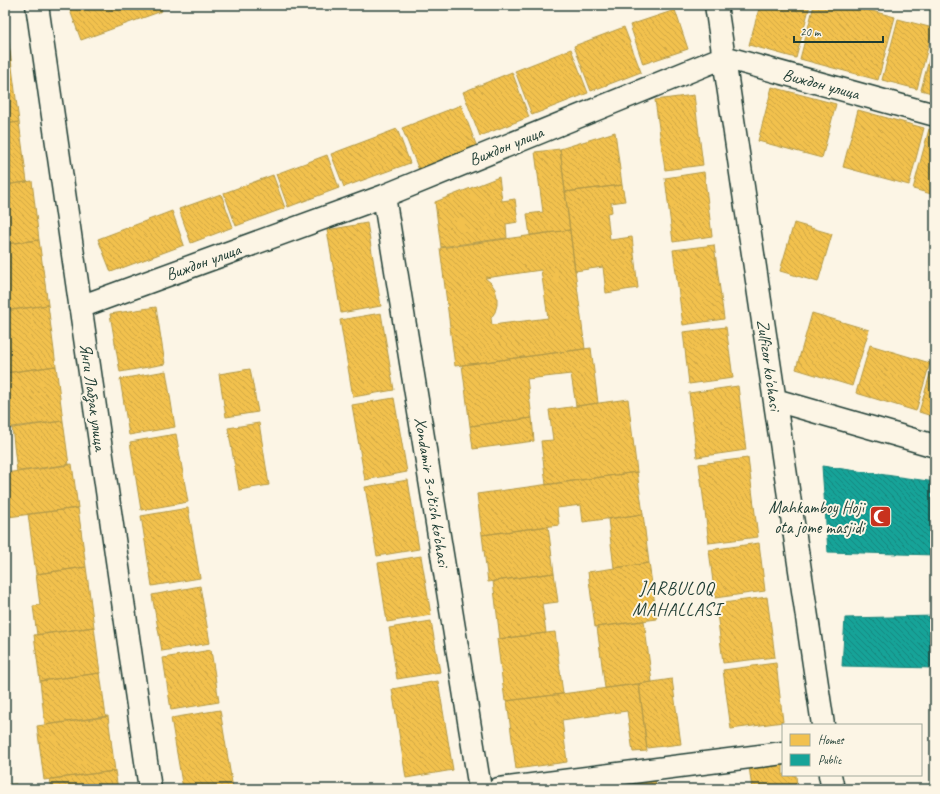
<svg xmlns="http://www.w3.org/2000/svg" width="940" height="794" font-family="Caveat,sans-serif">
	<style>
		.homes { fill: url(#homes-back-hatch); stroke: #b39946; fill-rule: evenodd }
		.public { fill: url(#public-back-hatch); stroke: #19847a }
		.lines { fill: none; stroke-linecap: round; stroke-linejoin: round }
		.minor-casing { stroke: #1f3d34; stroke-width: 25 }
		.minor { stroke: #fcf5e5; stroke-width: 22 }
		.labels { text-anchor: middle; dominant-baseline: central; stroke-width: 4; stroke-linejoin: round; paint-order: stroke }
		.street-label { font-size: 17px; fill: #1f3d34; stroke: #fcf5e5 }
		.poi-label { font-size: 17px; fill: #1f3d34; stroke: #fcf5e5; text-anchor: end }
		.neighbourhood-label { font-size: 18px; letter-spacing: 1px; fill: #1f3d34; stroke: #fcf5e5 }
	</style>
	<defs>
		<pattern id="homes-back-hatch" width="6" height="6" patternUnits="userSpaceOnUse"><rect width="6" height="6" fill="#f2c14e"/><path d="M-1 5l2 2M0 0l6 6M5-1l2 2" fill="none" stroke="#cfa745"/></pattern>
		<pattern id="public-back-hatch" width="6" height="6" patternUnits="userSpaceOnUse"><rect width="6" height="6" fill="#17a398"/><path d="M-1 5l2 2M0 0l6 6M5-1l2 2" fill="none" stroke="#14867d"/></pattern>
	</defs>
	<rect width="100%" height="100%" fill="#fcf5e5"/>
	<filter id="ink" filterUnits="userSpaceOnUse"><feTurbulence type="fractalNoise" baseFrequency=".025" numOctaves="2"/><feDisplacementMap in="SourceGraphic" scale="8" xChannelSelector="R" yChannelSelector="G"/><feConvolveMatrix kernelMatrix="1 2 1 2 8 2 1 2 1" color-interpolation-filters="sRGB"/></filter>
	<g filter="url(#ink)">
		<!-- homes -->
		<path class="homes" d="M 68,5 L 160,5 L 162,11 L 81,40 Z
			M 760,5 L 810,5 L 796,58 L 749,45 Z
			M 814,5 L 849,5 L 895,17 L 878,80 L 800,59 Z
			M 675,10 L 688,49 L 643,64 L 630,25 Z
			M 898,19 L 933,28 L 917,89 L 882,80 Z
			M 624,27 L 641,72 L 591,91 L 574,46 Z
			M 8,36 L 19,122 L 5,124 L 5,37 Z
			M 935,37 L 935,94 L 921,90 Z
			M 571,49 L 588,93 L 532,115 L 515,71 Z
			M 512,72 L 529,117 L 480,136 L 463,92 Z
			M 772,87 L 836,104 L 822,158 L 758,141 Z
			M 694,95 L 703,165 L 665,170 L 655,100 Z
			M 461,105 L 477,147 L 419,170 L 402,128 Z
			M 858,110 L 924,128 L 909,185 L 843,167 Z
			M 19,122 L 27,182 L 5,185 L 5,124 Z
			M 397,129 L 410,163 L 344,187 L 331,154 Z
			M 929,129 L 935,130 L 935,195 L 913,189 Z
			M 615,132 L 622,185 L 565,192 L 560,149 Z
			M 560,149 L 570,230 L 530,235 L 527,214 L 543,212 L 535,152 Z
			M 327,155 L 339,188 L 288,207 L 276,174 Z
			M 704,172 L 712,236 L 673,242 L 665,178 Z
			M 273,175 L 285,208 L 236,226 L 224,193 Z
			M 499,177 L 502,201 L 515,199 L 518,222 L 506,224 L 507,238 L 441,247 L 435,202 Z
			M 32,181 L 39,240 L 5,244 L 5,185 Z
			M 622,185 L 625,201 L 611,203 L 612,212 L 607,213 L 610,240 L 632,237 L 638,288 L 606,293 L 603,267 L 575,271 L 565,192 Z
			M 221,194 L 233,227 L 191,243 L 179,209 Z
			M 172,211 L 184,245 L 111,272 L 98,239 Z
			M 367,223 L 381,306 L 341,313 L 327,230 Z
			M 794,223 L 832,234 L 818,282 L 780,271 Z
			M 570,230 L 585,349 L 455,366 L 440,248 ZM 541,270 L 548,318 L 492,325 L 491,318 L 495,312 L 497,305 L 497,297 L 495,289 L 491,283 L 485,278 Z
			M 39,240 L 48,305 L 10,310 L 5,273 L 5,244 Z
			M 714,245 L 724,319 L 683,325 L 673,250 Z
			M 48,305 L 56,366 L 5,373 L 5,311 Z
			M 156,307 L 165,364 L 120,372 L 110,314 Z
			M 381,313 L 394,390 L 353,397 L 340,320 Z
			M 812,313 L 869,330 L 852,386 L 796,369 Z
			M 726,327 L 733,378 L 689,384 L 683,332 Z
			M 870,345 L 930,363 L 916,411 L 856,393 Z
			M 591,348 L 598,403 L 576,406 L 571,374 L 527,379 L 532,418 L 470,426 L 462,365 Z
			M 933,364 L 935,365 L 935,417 L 919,412 Z
			M 56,366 L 63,421 L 5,429 L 5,373 Z
			M 250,369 L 258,412 L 226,417 L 219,374 Z
			M 166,371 L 175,427 L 129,435 L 120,379 Z
			M 738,386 L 746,450 L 697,457 L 689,393 Z
			M 394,398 L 407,472 L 365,480 L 352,405 Z
			M 628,399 L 637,472 L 546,485 L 541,441 L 553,440 L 549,410 Z
			M 532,418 L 534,441 L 473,449 L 470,426 Z
			M 63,421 L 69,465 L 17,472 L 12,427 Z
			M 259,423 L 269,485 L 239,490 L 228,428 Z
			M 176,434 L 188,502 L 141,510 L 130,442 Z
			M 748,458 L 758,537 L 709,543 L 699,464 Z
			M 72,464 L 78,508 L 8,517 L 5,494 L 5,473 Z
			M 637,472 L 643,514 L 583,522 L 581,505 L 557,508 L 559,525 L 482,535 L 477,494 Z
			M 408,480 L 419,549 L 377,556 L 365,487 Z
			M 78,508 L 86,567 L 36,574 L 28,514 Z
			M 188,508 L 200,578 L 152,586 L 141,516 Z
			M 643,514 L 649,563 L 614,568 L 608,519 Z
			M 548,526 L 554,573 L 488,582 L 482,535 Z
			M 759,543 L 765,591 L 715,598 L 709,550 Z
			M 421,556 L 431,615 L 387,622 L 378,563 Z
			M 649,563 L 657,619 L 595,627 L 588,572 Z
			M 86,567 L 94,627 L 37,635 L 33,606 L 40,605 L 36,574 Z
			M 554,573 L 558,602 L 542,604 L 546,633 L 500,639 L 493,581 Z
			M 200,586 L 210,643 L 162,651 L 152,595 Z
			M 767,597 L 775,657 L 723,663 L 716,604 Z
			M 431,621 L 440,672 L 397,679 L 389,628 Z
			M 644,621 L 652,682 L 605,688 L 597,627 Z
			M 94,627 L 100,673 L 40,681 L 34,635 Z
			M 555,632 L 563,694 L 505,701 L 497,639 Z
			M 211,650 L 219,702 L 171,710 L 163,658 Z
			M 776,663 L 783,722 L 731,729 L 723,670 Z
			M 100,673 L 106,717 L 45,725 L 40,681 Z
			M 672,679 L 681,744 L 647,748 L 639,684 Z
			M 438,681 L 453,770 L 406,778 L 392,689 Z
			M 639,684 L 647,751 L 633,752 L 627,711 L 562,720 L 567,762 L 516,769 L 507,701 Z
			M 220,710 L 233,789 L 183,789 L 171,718 Z
			M 108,716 L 115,771 L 44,780 L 37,726 Z
			M 783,762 L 783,775 L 796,775 L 797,789 L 752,789 L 749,766 Z
			M 115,771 L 118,789 L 52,789 L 50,779 Z
			M 655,776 L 656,789 L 627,789 L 626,780 Z
			M 16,784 L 17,789 L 5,789 L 5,785 Z"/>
		<!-- public -->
		<path class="public" d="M 822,466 L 935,482 L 935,555 L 828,552 Z
			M 935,616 L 935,668 L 842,666 L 845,618 Z
			M 935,743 L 935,789 L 932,789 Z"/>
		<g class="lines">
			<defs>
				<path id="minor" d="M 37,5 L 150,789
					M 716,5 L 823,725
					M 384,196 L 480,789
					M 80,307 L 384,196 L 724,57 L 935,115
					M 775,400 L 935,446
					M 830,775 L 833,789
					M 499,789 L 783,753"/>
			</defs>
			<!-- minor casing -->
			<use href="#minor" class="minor-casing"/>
			<!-- minor -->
			<use href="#minor" class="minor"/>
		</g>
	</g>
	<!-- icons -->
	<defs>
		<symbol id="mosque-square" viewBox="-11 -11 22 22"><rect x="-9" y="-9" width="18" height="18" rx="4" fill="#c8321e" stroke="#fcf5e5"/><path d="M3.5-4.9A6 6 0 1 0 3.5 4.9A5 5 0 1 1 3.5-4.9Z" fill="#fff"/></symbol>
	</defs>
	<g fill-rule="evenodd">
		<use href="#mosque-square" x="868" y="504" width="25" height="25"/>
	</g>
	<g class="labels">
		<!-- street labels -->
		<g class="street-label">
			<text transform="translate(821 84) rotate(15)">Виждон улица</text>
			<text transform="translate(506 146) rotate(-22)">Виждон улица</text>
			<text transform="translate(203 262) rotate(-20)">Виждон улица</text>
			<text transform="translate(769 365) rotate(82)">Zulfizor ko'chasi</text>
			<text transform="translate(93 397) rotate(82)">Янги Лабзак улица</text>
			<text transform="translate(432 492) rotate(81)">Xondamir 3-o'tish ko'chasi</text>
		</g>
		<!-- poi labels -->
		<g class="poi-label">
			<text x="864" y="507">Mahkamboy Hoji<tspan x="864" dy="20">ota jome masjidi</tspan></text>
		</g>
		<!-- neighbourhood labels -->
		<g class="neighbourhood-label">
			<text x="677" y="588">JARBULOQ<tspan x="677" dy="21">MAHALLASI</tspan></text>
		</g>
	</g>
	<!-- margin -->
	<rect width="940" height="794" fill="none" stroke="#fcf5e5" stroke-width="20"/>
	<rect x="10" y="10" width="920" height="774" fill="none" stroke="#1f3d34" stroke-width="1.5" filter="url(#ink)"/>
	<!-- legend -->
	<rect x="782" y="724" width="140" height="52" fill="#fcf5e5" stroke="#a4ab9e"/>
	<rect x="790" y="734" width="20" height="12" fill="#f2c14e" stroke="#a4ab9e"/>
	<text x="818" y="744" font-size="12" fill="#1f3d34">Homes</text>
	<rect x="790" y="754" width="20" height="12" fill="#17a398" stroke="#a4ab9e"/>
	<text x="818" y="764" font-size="12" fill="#1f3d34">Public</text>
	<!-- scale -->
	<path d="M794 36v6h89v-6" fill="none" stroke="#1f3d34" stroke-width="2"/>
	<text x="800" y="36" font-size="12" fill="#1f3d34" stroke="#fcf5e5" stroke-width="3" paint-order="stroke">20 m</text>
</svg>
